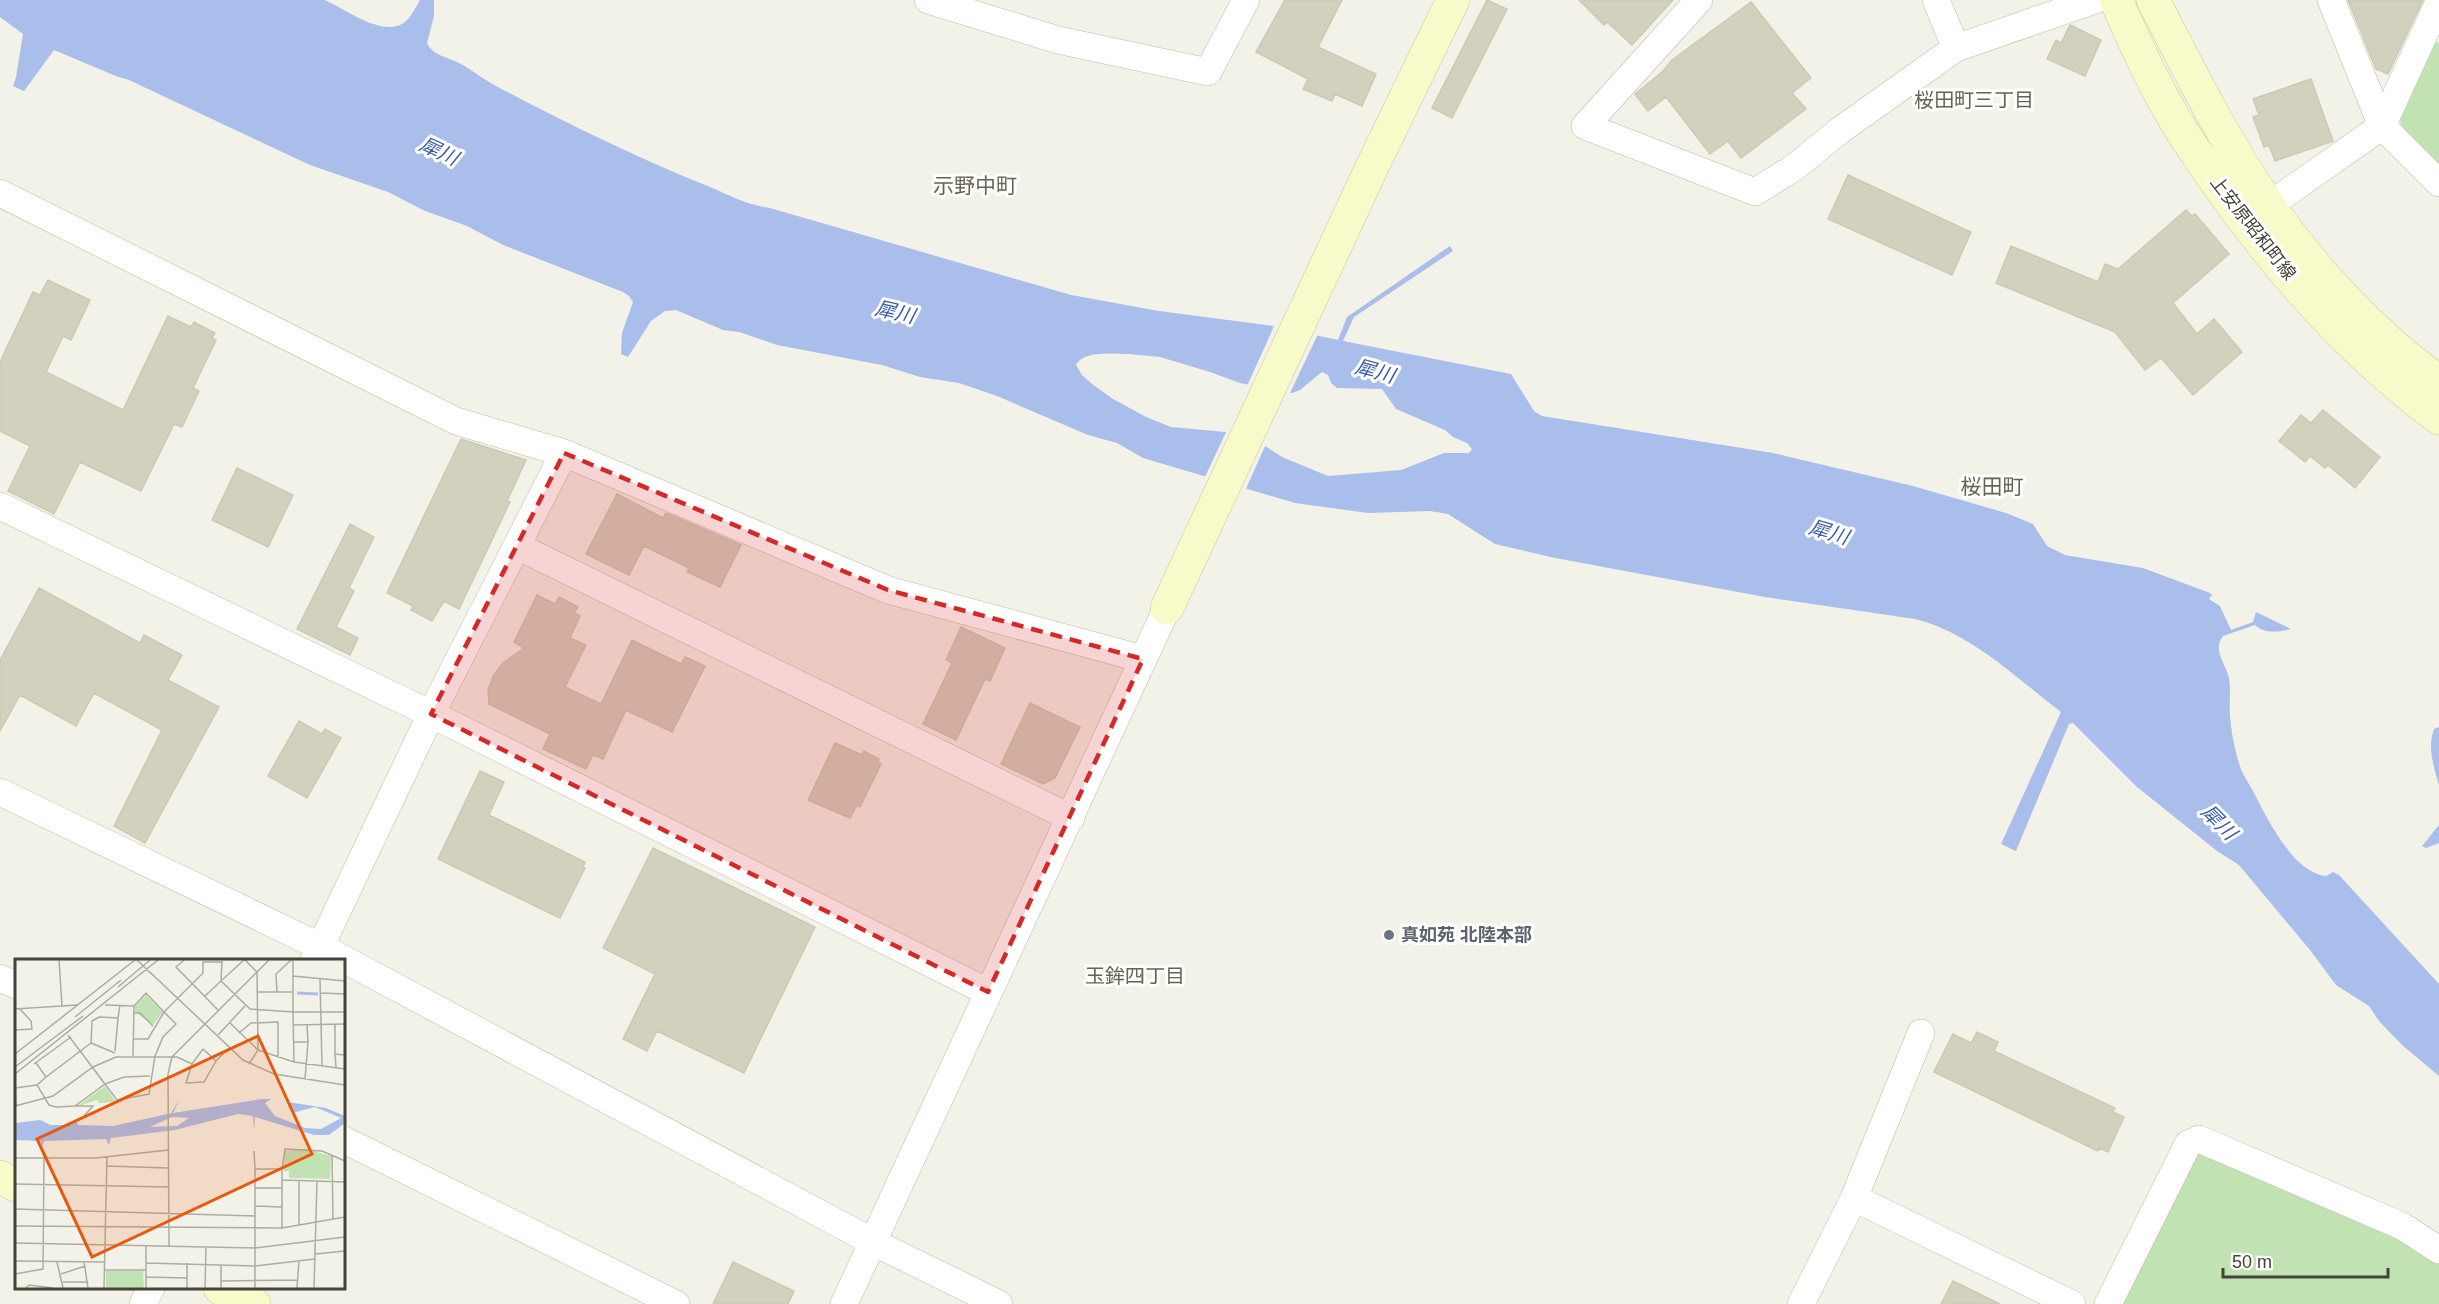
<svg xmlns="http://www.w3.org/2000/svg" width="2439" height="1304" font-family="Arial,'Noto Sans JP',sans-serif">
	<style>
		.green { fill: #c1e3b4 }
		.water { fill: #a9beea; fill-rule: evenodd }
		.pier { fill: #f2f2e8 }
		.building { fill: #d3d0be; stroke: #cdcab2; stroke-width: 1.5 }
		.lines { fill: none; stroke-linecap: round; stroke-linejoin: round }
		.street-casing { stroke: #bdbcab; stroke-width: 28 }
		.secondary-casing { stroke: #cbcb99; stroke-width: 34 }
		.street { stroke: #fff; stroke-width: 27 }
		.secondary { stroke: #f9faca; stroke-width: 33 }
		.marked { fill: #d62828; fill-opacity: 0.2; stroke: #d62828; stroke-width: 4.5; stroke-dasharray: 12 8; stroke-linejoin: round }
		.worship-dot { fill: #6b7280; stroke: #fff; stroke-width: 2 }
		.labels { text-anchor: middle; dominant-baseline: central; stroke-width: 6; stroke-linejoin: round; paint-order: stroke }
		.street-label { font-size: 18px; fill: #454337; stroke: #fff }
		.worship-label { font-size: 18px; font-weight: bold; fill: #5b616d; stroke: #fff; text-anchor: start }
		.neighbourhood-label { font-size: 20px; fill: #67644f; stroke: #fff }
		.water-label { font-size: 20px; font-style: italic; fill: #395ba8; stroke: #fff }
		.quarter-label { font-size: 21px; fill: #67644f; stroke: #fff }
		.inset-river { fill: none; stroke: #a9beea; stroke-width: 3 }
		.inset-road { fill: none; stroke: #adaca1; stroke-width: 1.5 }
		.view { fill: #e8590c; fill-opacity: 0.15; stroke: #e8590c; stroke-width: 3 }
		.inset-edge { fill: none; stroke: #454337; stroke-width: 3 }
	</style>
	<rect width="100%" height="100%" fill="#f2f2e8"/>
	<!-- green -->
	<path class="green" d="M 2435,41 L 2439,43 L 2439,168 L 2402,131 L 2400,120 Z
		M 2207,1150 L 2439,1258 L 2439,1304 L 2121,1304 L 2193,1154 Z"/>
	<!-- water -->
	<path class="water" d="M 0,0 L 325,0 C 345,9 387,41 407,20 C 412,15 416,7 420,0 L 434,0 L 434,16 L 427,43 C 432,55 447,57 457,62 C 471,69 483,79 496,86 C 566,123 637,158 710,187 C 734,197 744,204 770,208 L 1071,295 L 1159,311 L 1273,326 L 1338,340 L 1347,317 L 1450,246 L 1453,251 L 1354,317 L 1343,341 L 1511,374 L 1534,411 L 1542,416 L 1773,453 L 1913,486 L 2006,513 L 2033,524 L 2047,546 L 2065,555 L 2143,568 L 2210,593 L 2212,595 L 2209,599 L 2220,606 L 2231,630 L 2253,622 L 2256,612 L 2291,629 C 2279,632 2264,634 2255,625 L 2223,636 C 2212,650 2226,664 2229,678 C 2231,690 2229,703 2230,715 C 2231,731 2235,753 2241,769 C 2244,777 2250,785 2254,793 C 2267,818 2293,873 2326,876 L 2333,872 L 2339,875 L 2439,984 L 2439,1076 L 2402,1045 L 2379,1021 L 2369,1006 L 2336,985 L 2310,950 L 2239,865 L 2217,851 L 2137,787 L 2073,723 L 2069,724 L 2016,851 L 2001,844 L 2061,712 C 2015,677 1971,633 1915,619 L 1765,597 L 1555,558 L 1495,544 L 1448,514 L 1430,511 L 1368,513 L 1295,503 L 1143,458 L 1117,443 L 1088,435 L 997,396 L 959,383 L 920,377 L 882,365 L 777,345 L 739,332 L 723,330 L 676,310 L 665,311 L 651,321 L 628,357 L 621,354 L 622,333 L 633,302 L 629,296 L 623,292 L 503,245 L 467,226 L 425,211 L 388,192 L 310,165 L 129,80 L 116,76 L 54,50 L 24,91 L 13,86 L 16,77 L 23,34 L 0,17 ZM 1129,354 L 1160,357 L 1210,372 L 1240,383 L 1292,393 L 1300,390 L 1322,372 L 1328,375 L 1331,383 L 1337,388 L 1382,389 L 1396,409 L 1445,430 L 1453,437 L 1467,443 L 1472,449 L 1469,453 L 1444,453 L 1401,470 L 1328,476 L 1282,457 L 1265,446 L 1226,432 L 1171,427 L 1146,417 L 1113,399 L 1092,384 L 1082,375 L 1076,365 C 1084,350 1114,354 1129,354 Z
		M 2439,727 L 2439,785 C 2434,768 2427,747 2434,729 Z
		M 2439,825 L 2439,843 L 2426,848 L 2422,846 Z"/>
	<!-- pier -->
	<path class="pier" d="M 1275,324 L 1319,332 L 1289,395 L 1247,386 Z
		M 1227,430 L 1266,444 L 1245,491 L 1204,479 Z"/>
	<!-- building -->
	<path class="building" d="M 1285,0 L 1342,0 L 1318,47 L 1376,74 L 1362,106 L 1335,94 L 1332,101 L 1303,89 L 1308,79 L 1256,52 Z
		M 1487,0 L 1507,9 L 1452,118 L 1432,108 Z
		M 1579,0 L 1673,0 L 1632,45 L 1607,22 L 1604,25 Z
		M 2348,0 L 2423,0 L 2388,74 L 2376,69 Z
		M 1751,2 L 1811,78 L 1792,93 L 1806,109 L 1741,158 L 1728,141 L 1710,154 L 1666,97 L 1648,111 L 1635,94 L 1662,72 L 1672,60 Z
		M 2070,25 L 2101,40 L 2085,76 L 2047,59 L 2056,40 L 2061,43 Z
		M 2311,79 L 2333,141 L 2275,161 L 2269,145 L 2264,147 L 2253,117 L 2259,115 L 2253,99 Z
		M 1848,175 L 1971,232 L 1952,275 L 1828,219 Z
		M 2186,210 L 2192,216 L 2195,214 L 2229,254 L 2173,303 L 2197,334 L 2214,319 L 2242,352 L 2193,395 L 2161,358 L 2145,370 L 2115,332 L 1996,283 L 2011,246 L 2098,282 L 2105,264 L 2118,269 Z
		M 48,280 L 90,300 L 71,340 L 63,336 L 46,372 L 123,410 L 168,316 L 191,327 L 194,322 L 215,333 L 212,338 L 216,340 L 193,388 L 199,391 L 182,427 L 174,424 L 141,491 L 80,462 L 54,514 L 8,491 L 30,446 L 0,431 L 0,362 L 33,292 L 40,295 Z
		M 2323,410 L 2380,457 L 2355,488 L 2328,465 L 2325,468 L 2310,456 L 2305,462 L 2279,441 L 2301,415 L 2311,423 Z
		M 461,439 L 526,460 L 507,501 L 510,502 L 459,609 L 444,601 L 432,621 L 411,610 L 413,606 L 387,593 Z
		M 237,468 L 293,495 L 268,547 L 212,520 Z
		M 617,494 L 663,518 L 666,513 L 741,545 L 720,587 L 687,572 L 689,568 L 644,546 L 629,575 L 586,554 Z
		M 350,524 L 374,537 L 349,588 L 354,591 L 336,627 L 358,638 L 350,655 L 297,629 Z
		M 39,588 L 140,643 L 144,635 L 182,655 L 168,680 L 219,707 L 145,843 L 114,826 L 162,730 L 94,693 L 76,726 L 20,695 L 0,731 L 0,660 Z
		M 537,595 L 555,604 L 559,597 L 578,607 L 574,613 L 580,616 L 570,638 L 586,645 L 565,687 L 601,704 L 632,640 L 681,664 L 685,657 L 705,666 L 672,732 L 626,710 L 603,759 L 593,755 L 586,769 L 543,749 L 550,734 L 489,704 L 488,690 L 493,676 L 503,663 L 524,648 L 514,642 Z
		M 961,627 L 1005,648 L 990,681 L 985,679 L 956,740 L 923,724 L 952,663 L 946,660 Z
		M 1030,703 L 1080,727 L 1055,778 L 1043,784 L 1001,764 Z
		M 299,721 L 322,734 L 325,729 L 341,738 L 307,798 L 268,776 Z
		M 835,743 L 862,755 L 864,751 L 879,759 L 878,762 L 881,764 L 860,807 L 857,805 L 850,818 L 808,800 Z
		M 480,771 L 504,782 L 489,815 L 585,862 L 583,867 L 585,868 L 560,918 L 438,859 Z
		M 653,848 L 815,927 L 744,1073 L 657,1031 L 647,1051 L 623,1039 L 655,974 L 603,948 Z
		M 1977,1032 L 1998,1042 L 1994,1051 L 2115,1108 L 2113,1112 L 2124,1117 L 2108,1152 L 2100,1148 L 2098,1151 L 1934,1072 L 1953,1034 L 1971,1043 Z
		M 733,1262 L 794,1291 L 788,1304 L 713,1304 Z
		M 1953,1281 L 2000,1304 L 1941,1304 Z"/>
	<g class="lines">
		<defs>
			<path id="street" d="M 928,0 L 1058,40 L 1208,72 L 1246,0
				M 1699,0 L 1585,126 L 1755,192 L 1795,167 L 1839,131 L 1956,48 L 1936,0
				M 2331,0 L 2382,126 L 2439,183
				M 1956,48 L 2095,0
				M 0,193 L 456,421 L 564,453 L 888,590 L 1143,659
				M 2254,216 L 2382,126 L 2439,2
				M 0,506 L 431,714 L 988,992
				M 517,546 L 1071,818
				M 0,792 L 321,947 L 873,1242 L 999,1304
				M 314,960 L 431,714 L 564,453
				M 0,978 L 16,985
				M 344,1140 L 676,1304
				M 1854,1198 L 1921,1033
				M 143,1304 L 151,1288
				M 844,1304 L 1167,608
				M 1801,1304 L 1854,1198 L 2072,1304
				M 2108,1304 L 2188,1144 L 2199,1139 L 2402,1226 L 2439,1250"/>
			<path id="secondary" d="M 2116,0 C 2133,38 2149,75 2170,111 C 2183,135 2199,157 2215,180 C 2277,269 2351,353 2439,418
				M 2153,0 C 2189,70 2224,141 2269,206 C 2315,272 2374,335 2439,382
				M 1167,608 L 1372,167 L 1453,0
				M 0,1177 L 16,1185
				M 220,1288 L 254,1304"/>
		</defs>
		<!-- street casing -->
		<use href="#street" class="street-casing"/>
		<!-- secondary casing -->
		<use href="#secondary" class="secondary-casing"/>
		<!-- street -->
		<use href="#street" class="street"/>
		<!-- secondary -->
		<use href="#secondary" class="secondary"/>
	</g>
	<!-- marked area -->
	<path class="marked" d="M 564,453 L 888,590 L 1143,659 L 988,992 L 431,714 Z"/>
	<!-- markers -->
	<circle class="worship-dot" cx="1389" cy="935" r="6"/>
	<g class="labels">
		<!-- street labels -->
		<g class="street-label">
			<text transform="translate(2253 228) rotate(52)">上安原昭和町線</text>
		</g>
		<!-- worship labels -->
		<g class="worship-label">
			<text x="1401" y="935">真如苑 北陸本部</text>
		</g>
		<!-- neighbourhood labels -->
		<g class="neighbourhood-label">
			<text x="1974" y="100">桜田町三丁目</text>
			<text x="1135" y="976">玉鉾四丁目</text>
		</g>
		<!-- water labels -->
		<g class="water-label">
			<text transform="translate(439 151) rotate(25)">犀川</text>
			<text transform="translate(895 312) rotate(13)">犀川</text>
			<text transform="translate(1375 371) rotate(15)">犀川</text>
			<text transform="translate(1829 532) rotate(17)">犀川</text>
			<text transform="translate(2219 822) rotate(45)">犀川</text>
		</g>
		<!-- quarter labels -->
		<g class="quarter-label">
			<text x="975" y="185">示野中町</text>
			<text x="1992" y="486">桜田町</text>
		</g>
	</g>
	<!-- overview -->
	<g transform="translate(15 959)">
		<rect width="330" height="330" fill="#f2f2e8"/>
		<path d="M 131,36 L 148,53 L 138,66 L 120,53 L 120,47 ZM 90,127 L 101,143 L 84,144 L 82,141 L 61,148 ZM 291,190 L 316,197 L 315,220 L 274,219 L 274,212 L 269,212 L 269,192 ZM 91,312 L 128,312 L 129,329 L 91,329 Z" fill="#c1e3b4"/>
		<path d="M 247,140 L 256,140 L 250,144 L 260,157 L 290,169 L 306,170 L 326,159 L 300,148 L 277,154 L 273,143 L 311,149 L 330,157 L 330,164 L 314,176 L 299,176 L 240,158 L 239,172 L 238,157 L 223,155 L 160,171 L 96,179 L 94,186 L 91,180 L 29,182 L 28,187 L 25,182 L 0,181 L 0,164 L 25,161 L 36,166 L 57,166 L 61,160 L 63,166 L 98,167 L 157,154 L 157,152 L 164,141 L 158,154 ZM 157,158 L 174,159 L 162,167 L 135,168 Z" fill="#a9beea" fill-rule="evenodd"/>
		<path class="inset-river" d="M 282,34 L 303,35"/>
		<path class="inset-road" d="M 44,1 L 47,47M 122,1 L 228,101 L 259,115 L 330,126M 169,1 L 161,8 L 203,51M 230,1 L 242,13 L 243,91 L 234,105M 278,1 L 278,53 L 330,53M 278,17 L 330,22M 305,20 L 307,106M 207,21 L 229,1M 206,22 L 235,50 L 278,53 L 279,103M 103,28 L 135,1M 242,33 L 278,33M 262,33 L 261,15 L 276,1M 305,34 L 330,35M 190,37 L 206,22 L 207,2M 90,46 L 119,47M 0,50 L 62,46M 118,54 L 125,54 L 138,67M 60,58 L 106,21M 214,63 L 243,91 L 279,103 L 330,110M 320,65 L 320,95M 278,66 L 330,65M 0,71 L 17,70 L 16,62 L 4,49M 224,74 L 236,64 L 263,63 L 263,98M 53,76 L 90,125 L 109,118 L 135,117M 203,76 L 230,47M 279,83 L 293,83 L 292,66M 76,84 L 77,62 L 84,58 L 103,59 L 105,46M 76,84 L 100,94M 100,92 L 103,59M 0,95 L 120,1M 118,97 L 119,47 L 131,34 L 149,53 L 188,14 L 188,3 L 207,3M 201,102 L 215,88M 21,104 L 31,118 L 76,84M 19,105 L 56,78M 0,108 L 68,57M 321,108 L 320,95 L 330,96M 0,115 L 143,1M 31,118 L 22,126 L 34,146 L 41,148 L 60,147 L 90,125 L 102,141 L 134,135 L 140,97 L 148,78 L 161,65 L 149,53 L 133,80 L 118,80M 290,120 L 293,83M 0,121 L 1,147M 0,129 L 22,126M 0,147 L 38,137 L 78,108 L 101,98 L 162,98 L 177,105 L 171,124 L 189,123 L 201,102 L 188,90 L 177,105M 60,147 L 78,147 L 69,157M 239,192 L 240,210M 317,196 L 318,260M 0,199 L 81,199 L 153,191M 92,207 L 153,209M 267,221 L 330,223M 0,225 L 153,228M 240,229 L 267,229M 240,247 L 267,248M 0,250 L 240,257M 284,266 L 284,222M 0,267 L 267,269 L 330,258M 267,269 L 267,210M 0,284 L 240,289 L 330,278M 131,287 L 131,329M 154,288 L 153,115 L 157,98 L 254,1M 300,295 L 330,292M 0,302 L 90,303M 42,303 L 48,329M 69,303 L 73,329M 131,304 L 240,307 L 300,300M 206,306 L 206,329M 89,311 L 131,311M 0,315 L 28,310 L 29,197M 46,315 L 70,307M 131,318 L 172,319M 206,322 L 283,321M 48,323 L 73,323M 11,329 L 14,326 L 38,329M 89,329 L 92,197M 172,329 L 172,304M 190,329 L 191,288M 240,329 L 240,210 L 267,210 L 270,190 L 307,192 L 330,202M 282,329 L 284,302M 299,329 L 302,222"/>
		<path class="view" d="M 243,77 L 297,195 L 77,298 L 22,180 Z"/>
		<rect width="330" height="330" class="inset-edge"/>
	</g>
	<!-- scale -->
	<path d="M2223 1268v9h165v-9" fill="none" stroke="#454337" stroke-width="3"/>
	<text x="2232" y="1268" font-size="18" fill="#454337" stroke="#ffffff" stroke-width="4.5" paint-order="stroke">50 m</text>
</svg>
